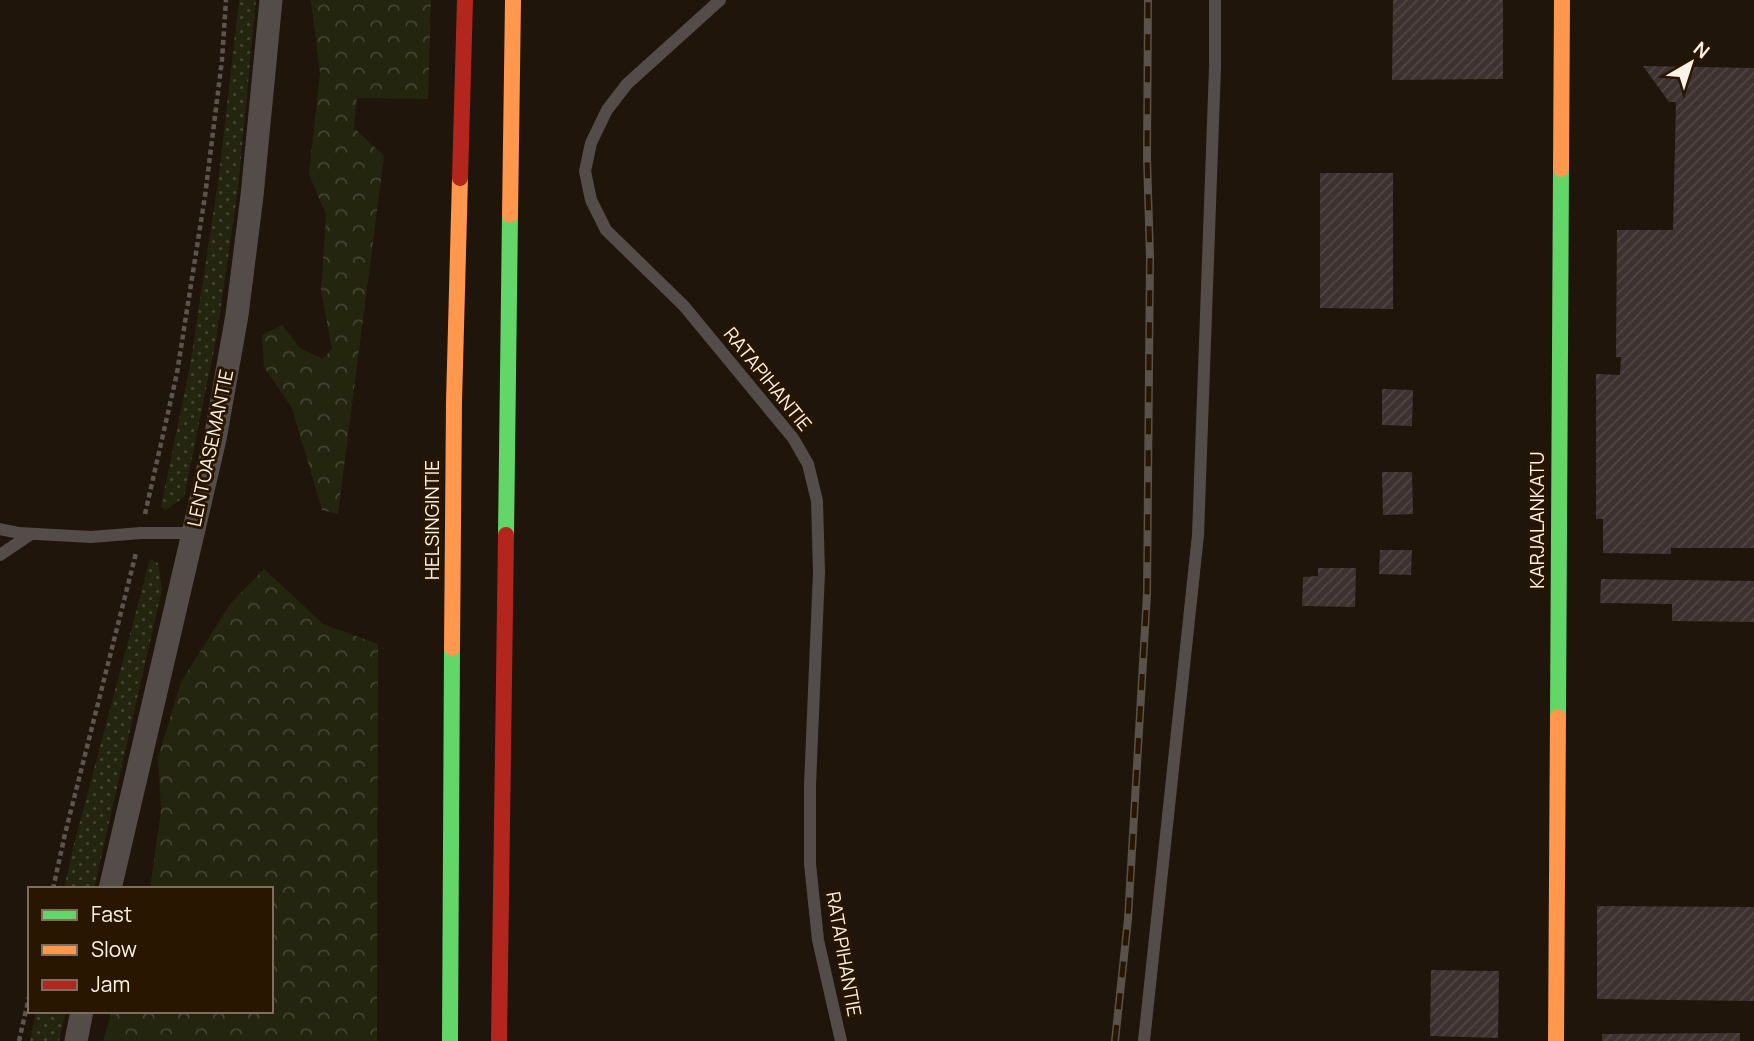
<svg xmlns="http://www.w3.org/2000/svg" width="1754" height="1041" font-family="Manrope,sans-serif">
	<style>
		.grass { fill: url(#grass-dots) }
		.forest { fill: url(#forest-crowns) }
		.building { fill: url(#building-hatch) }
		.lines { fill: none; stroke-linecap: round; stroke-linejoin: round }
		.path { stroke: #5c554f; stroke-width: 4.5; stroke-dasharray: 5 3.5; stroke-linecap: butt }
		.lane { stroke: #534c48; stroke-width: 12 }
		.street { stroke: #534c48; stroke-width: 23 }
		.fast { stroke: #63d668; stroke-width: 16 }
		.slow { stroke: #ff974d; stroke-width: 16 }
		.jam { stroke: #b3261e; stroke-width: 16 }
		.rail-casing { stroke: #5a514b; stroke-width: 8 }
		.rail { stroke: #291601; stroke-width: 5; stroke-dasharray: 16; stroke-linecap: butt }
		.labels { text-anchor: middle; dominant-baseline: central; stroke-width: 6; stroke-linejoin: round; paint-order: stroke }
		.street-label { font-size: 19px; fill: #fdf2e7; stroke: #291601 }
	</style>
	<defs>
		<pattern id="grass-dots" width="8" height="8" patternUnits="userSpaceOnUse" patternTransform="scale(1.75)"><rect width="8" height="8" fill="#23250f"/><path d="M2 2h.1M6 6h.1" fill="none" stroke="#444532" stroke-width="1.8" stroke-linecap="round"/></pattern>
		<pattern id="forest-crowns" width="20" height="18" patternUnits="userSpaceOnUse" patternTransform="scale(1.75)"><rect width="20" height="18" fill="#23250f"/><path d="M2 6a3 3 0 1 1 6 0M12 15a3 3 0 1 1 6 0" fill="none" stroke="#444532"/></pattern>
		<pattern id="building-hatch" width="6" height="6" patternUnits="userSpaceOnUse" patternTransform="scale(1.75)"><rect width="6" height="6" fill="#3e3231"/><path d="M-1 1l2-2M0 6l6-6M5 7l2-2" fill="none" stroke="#514645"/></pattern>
	</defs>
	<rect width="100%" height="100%" fill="#20150a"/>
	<!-- grass -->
	<path class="grass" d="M 239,0 L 256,0 L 238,189 L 216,340 L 184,497 L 166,510 L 161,507 L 190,366 L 219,175 Z
		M 150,559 L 158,563 L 162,589 L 94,889 L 64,889 L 73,848 Z
		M 36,1011 L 66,1011 L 59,1041 L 30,1041 Z"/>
	<!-- forest -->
	<path class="forest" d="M 311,0 L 431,0 L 428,99 L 357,98 L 354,128 L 384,156 L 338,514 L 322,510 L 292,408 L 264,367 L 262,335 L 282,325 L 300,348 L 323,359 L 332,349 L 321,291 L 326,215 L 309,174 L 320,73 Z
		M 264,569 L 323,624 L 378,644 L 377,1041 L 103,1041 L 112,1011 L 271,1011 L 271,889 L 150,889 L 161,811 L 158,758 L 181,682 L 230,604 Z"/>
	<!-- building -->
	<path class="building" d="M 1393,0 L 1503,0 L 1503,79 L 1392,80 Z
		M 1643,66 L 1754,68 L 1754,548 L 1671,548 L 1671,554 L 1603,553 L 1603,519 L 1596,519 L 1596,374 L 1620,375 L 1621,357 L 1616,357 L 1617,230 L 1673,230 L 1676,102 L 1669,102 Z
		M 1320,173 L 1393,173 L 1393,309 L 1320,308 Z
		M 1382,389 L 1413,390 L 1412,426 L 1382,425 Z
		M 1382,472 L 1412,472 L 1413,514 L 1383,515 Z
		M 1380,550 L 1412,550 L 1411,575 L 1379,574 Z
		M 1318,568 L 1356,568 L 1355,607 L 1302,606 L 1303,577 L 1318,576 Z
		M 1601,579 L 1754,581 L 1754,622 L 1672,621 L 1672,604 L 1600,603 Z
		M 1597,906 L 1754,907 L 1754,1001 L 1597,999 Z
		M 1431,970 L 1499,971 L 1498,1038 L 1430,1036 Z
		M 1740,1033 L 1740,1041 L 1602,1041 L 1602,1034 Z"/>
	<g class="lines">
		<!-- path -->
		<path class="path" d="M 145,514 L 177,373 L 205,196 L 222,60 L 226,0
			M 53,889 L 65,834 L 136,553
			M 19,1041 L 30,993"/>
		<!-- lane -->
		<path class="lane" d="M 720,0 L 627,84 L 607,110 L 591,143 L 585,171 L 591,200 L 606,230 L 684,306 L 793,438 L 808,464 L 817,501 L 819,572 L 810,785 L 810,864 L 818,940 L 841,1041
			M 0,529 L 19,533 L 91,537 L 141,533 L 193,533
			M 0,555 L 31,534
			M 1144,1041 L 1198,535 L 1215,67 L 1215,0"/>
		<!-- street -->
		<path class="street" d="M 110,889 L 215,439 L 237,315 L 252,196 L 271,0
			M 76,1041 L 82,1011"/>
		<!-- fast -->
		<path class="fast" d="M 506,535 L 510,215
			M 1558,717 L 1561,169
			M 450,1041 L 452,648"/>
		<!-- slow -->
		<path class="slow" d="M 1561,169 L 1562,0
			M 510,215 L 513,0
			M 452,648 L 454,402 L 460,178
			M 1556,1041 L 1558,717"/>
		<!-- jam -->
		<path class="jam" d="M 460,178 L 465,0
			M 499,1041 L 506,535"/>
		<defs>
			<path id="rail" d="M 1115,1041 L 1128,919 L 1147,594 L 1150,257 L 1147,158 L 1148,0"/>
		</defs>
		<!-- rail casing -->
		<use href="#rail" class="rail-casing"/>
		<!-- rail -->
		<use href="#rail" class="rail"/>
	</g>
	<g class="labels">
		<!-- street labels -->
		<g class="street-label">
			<text transform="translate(768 379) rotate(51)">RATAPIHANTIE</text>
			<text transform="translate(210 448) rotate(-78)">LENTOASEMANTIE</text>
			<text transform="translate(432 520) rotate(-90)">HELSINGINTIE</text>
			<text transform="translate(1537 520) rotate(-90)">KARJALANKATU</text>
			<text transform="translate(844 954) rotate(80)">RATAPIHANTIE</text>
		</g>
	</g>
	<!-- legend -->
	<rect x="28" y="887" width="245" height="126" fill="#291601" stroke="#7e6e5d" stroke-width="2"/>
	<rect x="42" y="910" width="35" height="10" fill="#63d668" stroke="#7e6e5d" stroke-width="2"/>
	<text x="91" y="922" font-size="21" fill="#fdf2e7">Fast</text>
	<rect x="42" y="945" width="35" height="10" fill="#ff974d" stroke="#7e6e5d" stroke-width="2"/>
	<text x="91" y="957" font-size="21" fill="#fdf2e7">Slow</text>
	<rect x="42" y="980" width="35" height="10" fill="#b3261e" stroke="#7e6e5d" stroke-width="2"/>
	<text x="91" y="992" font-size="21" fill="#fdf2e7">Jam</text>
	<!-- north arrow -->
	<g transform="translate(1691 63) rotate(39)" stroke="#291601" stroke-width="5" paint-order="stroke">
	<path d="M0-5L12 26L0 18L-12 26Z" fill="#fdf2e7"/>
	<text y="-10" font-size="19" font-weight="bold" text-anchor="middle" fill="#fdf2e7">N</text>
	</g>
</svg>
